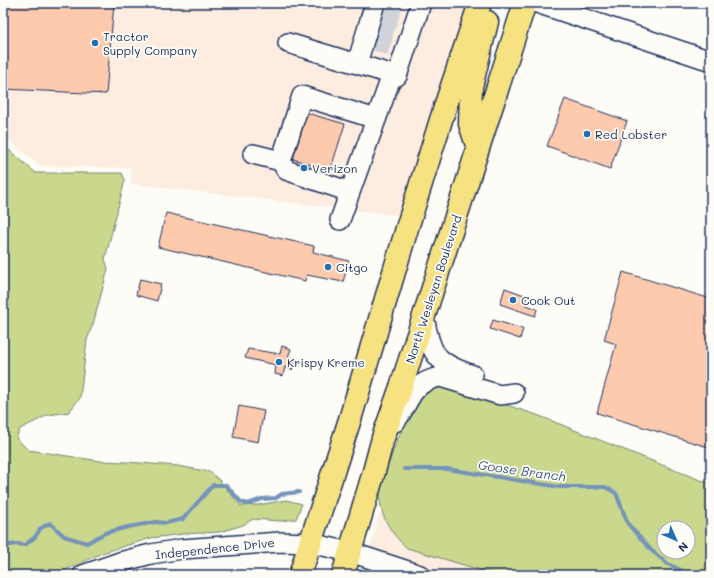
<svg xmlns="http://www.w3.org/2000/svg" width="714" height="578" font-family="Mali,sans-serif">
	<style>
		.built { fill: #fdede1 }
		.green { fill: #c9d88c; stroke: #728475; fill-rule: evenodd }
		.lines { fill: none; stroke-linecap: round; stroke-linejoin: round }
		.stream { stroke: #7493bb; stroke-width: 4 }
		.building { fill: #fdcaad; stroke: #1b2f5e }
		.minor-tunnel { stroke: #d0d3d8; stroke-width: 19; stroke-dasharray: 19 10; stroke-linecap: butt }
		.minor-casing { stroke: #1b2f5e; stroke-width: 22 }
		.highway-casing { stroke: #1b2f5e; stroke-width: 25 }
		.minor { stroke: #fdfcf7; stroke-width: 19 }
		.highway { stroke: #f7e281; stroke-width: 22 }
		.poi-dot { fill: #1f6fb2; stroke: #fdfcf7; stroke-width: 1.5 }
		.labels { text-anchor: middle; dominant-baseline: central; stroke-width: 3.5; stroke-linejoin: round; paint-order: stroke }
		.poi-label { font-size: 12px; fill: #1b2f5e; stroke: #fdfcf7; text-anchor: start }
		.street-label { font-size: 12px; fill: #1b2f5e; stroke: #fdfcf7 }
		.water-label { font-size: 13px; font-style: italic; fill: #405885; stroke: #fdfcf7 }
	</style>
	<rect width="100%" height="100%" fill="#fdfcf7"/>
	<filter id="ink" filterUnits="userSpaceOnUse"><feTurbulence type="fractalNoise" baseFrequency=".025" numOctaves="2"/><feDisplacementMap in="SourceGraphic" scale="8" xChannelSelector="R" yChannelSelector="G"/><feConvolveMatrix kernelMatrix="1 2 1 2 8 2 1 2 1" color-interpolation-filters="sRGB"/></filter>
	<g filter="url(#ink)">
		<!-- built -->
		<path class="built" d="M 3,3 L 479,3 L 410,217 L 132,184 L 130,168 L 40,166 L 3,135 Z
			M 381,508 L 390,528 L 407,548 L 497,575 L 362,575 Z"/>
		<!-- green -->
		<path class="green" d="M 3,145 L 36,173 L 122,173 L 125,180 L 105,259 L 108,269 L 93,324 L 87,340 L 80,398 L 69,412 L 48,415 L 20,429 L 16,438 L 28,450 L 100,461 L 126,462 L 178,466 L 210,472 L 220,481 L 241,506 L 258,505 L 286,500 L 302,504 L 296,519 L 281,521 L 253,519 L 243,525 L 220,532 L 183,534 L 151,538 L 102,553 L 55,575 L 3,575 Z
			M 439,383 L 537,415 L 700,480 L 711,483 L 711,575 L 497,575 L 407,548 C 392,535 379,515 380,495 C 380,481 409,407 418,396 C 422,391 433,387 439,383 ZM 664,528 L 688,528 L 688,552 L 664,552 Z"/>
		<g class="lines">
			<!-- stream -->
			<path class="stream" d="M 404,469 L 447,469 L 560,487 L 605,487 L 616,493 L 628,524 L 651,550 L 668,564 L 691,575
				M 3,546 L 17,544 L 25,545 L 35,537 L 41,528 L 50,523 L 64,536 L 87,543 L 105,533 L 128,527 L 156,522 L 166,523 L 183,519 L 213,485 L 226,485 L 241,502 L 248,504 L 262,499 L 276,498 L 282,494 L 299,492"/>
		</g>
		<!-- building -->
		<path class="building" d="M 3,3 L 114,3 L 106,94 L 3,89 Z
			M 565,99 L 627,121 L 610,169 L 547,146 Z
			M 307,113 L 345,124 L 330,171 L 293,159 Z
			M 166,213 L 314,246 L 313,252 L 349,261 L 343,282 L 307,275 L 305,281 L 158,247 Z
			M 623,272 L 711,299 L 711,448 L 597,413 L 616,344 L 604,340 Z
			M 140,279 L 161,284 L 157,301 L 136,295 Z
			M 505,288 L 527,296 L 524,304 L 537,309 L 535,316 L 500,304 Z
			M 493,320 L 523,329 L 520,339 L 490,329 Z
			M 282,346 L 291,349 L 288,357 L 295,359 L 292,370 L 285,367 L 283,376 L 275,374 L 276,365 L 245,358 L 248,349 L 280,354 Z
			M 239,406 L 264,411 L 258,442 L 233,437 Z"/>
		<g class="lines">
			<!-- minor-tunnel -->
			<path class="minor-tunnel" d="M 381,11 L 406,18
				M 376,25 L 401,33
				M 372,40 L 396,48"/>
			<defs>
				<path id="minor" d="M 537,3 L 711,61
					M 288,43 L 397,76 L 421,3
					M 357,64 L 375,3
					M 253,154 L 281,161
					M 350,192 L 286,170 L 281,161 L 302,96 L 376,119
					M 340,220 L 392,75
					M 424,315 C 430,354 435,363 473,375
					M 395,422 C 411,402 409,383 440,377 L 500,395 L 514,393
					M 83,575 L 120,562 L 151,554 L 182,549 L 280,542 L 310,543 L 350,552 L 420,575"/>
				<path id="highway" d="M 478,148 L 470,124 L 471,87 L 487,22
					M 300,575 L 351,416 L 408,225 L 446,104 L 480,3
					M 343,575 L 373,475 L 383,438 L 401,387 L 525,3"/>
			</defs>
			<!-- minor casing -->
			<use href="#minor" class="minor-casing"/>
			<!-- highway casing -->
			<use href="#highway" class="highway-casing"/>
			<!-- minor -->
			<use href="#minor" class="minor"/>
			<!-- highway -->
			<use href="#highway" class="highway"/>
		</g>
	</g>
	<!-- markers -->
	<g class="poi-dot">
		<circle cx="95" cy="43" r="4"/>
		<circle cx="587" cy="134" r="4"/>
		<circle cx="304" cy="168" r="4"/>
		<circle cx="328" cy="267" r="4"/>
		<circle cx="513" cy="300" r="4"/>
		<circle cx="279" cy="362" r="4"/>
	</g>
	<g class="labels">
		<!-- poi labels -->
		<g class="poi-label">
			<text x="103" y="36">Tractor<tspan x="103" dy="14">Supply Company</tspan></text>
			<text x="595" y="134">Red Lobster</text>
			<text x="312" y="168">Verizon</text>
			<text x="336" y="267">Citgo</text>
			<text x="521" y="300">Cook Out</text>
			<text x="287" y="362">Krispy Kreme</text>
		</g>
		<!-- street labels -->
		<g class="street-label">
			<text transform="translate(433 289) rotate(-72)">North Wesleyan Boulevard</text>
			<text transform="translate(215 548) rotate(-6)">Independence Drive</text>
		</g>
		<!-- water labels -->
		<g class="water-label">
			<text transform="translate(522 470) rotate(8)">Goose Branch</text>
		</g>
	</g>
	<!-- margin -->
	<rect width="714" height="578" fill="none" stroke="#fdfcf7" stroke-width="16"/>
	<rect x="8" y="8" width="698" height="562" fill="none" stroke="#1b2f5e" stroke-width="1.5" filter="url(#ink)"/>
	<!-- north arrow -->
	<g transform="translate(676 540) rotate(135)"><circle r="19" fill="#fdfcf7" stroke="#a3aaba"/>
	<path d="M0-3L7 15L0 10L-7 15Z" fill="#1f6fb2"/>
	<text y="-6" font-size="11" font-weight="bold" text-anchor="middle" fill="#1b2f5e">N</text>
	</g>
</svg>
